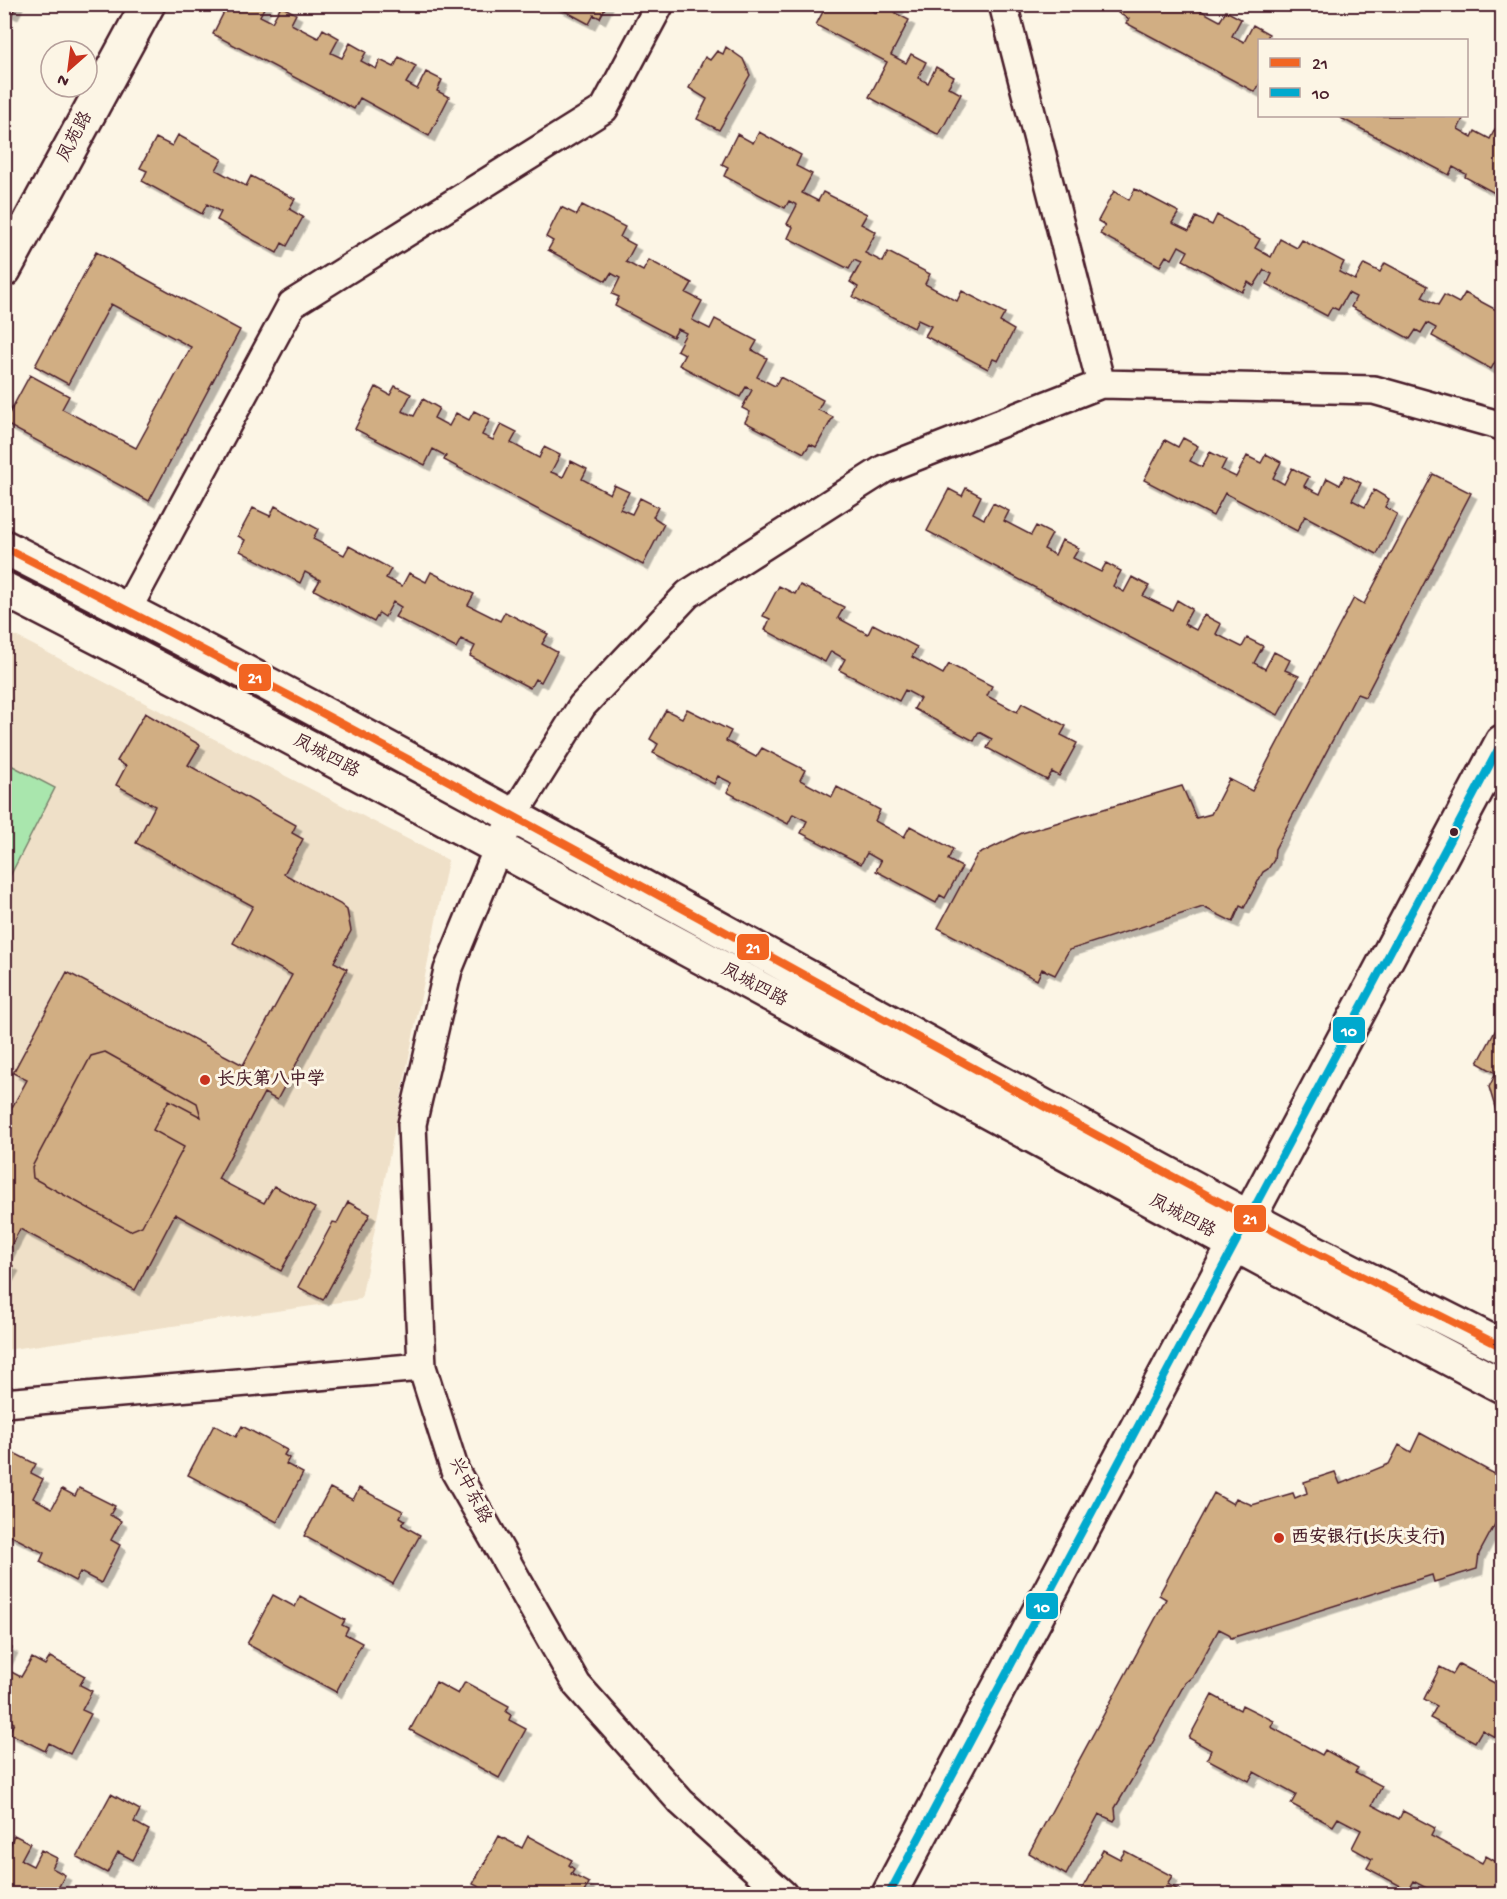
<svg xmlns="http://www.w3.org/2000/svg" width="1507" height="1899" font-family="'Gochi Hand','LXGW WenKai TC',sans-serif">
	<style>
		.built { fill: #efe0c8 }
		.green { fill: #a9e6ad; stroke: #7a826c; stroke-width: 1.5 }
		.building { fill: #d1ae83; stroke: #4a1f2b; stroke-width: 1.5; fill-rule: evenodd; filter: url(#shadow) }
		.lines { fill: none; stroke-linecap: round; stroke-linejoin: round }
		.street-casing { stroke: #4a1f2b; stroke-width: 32 }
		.secondary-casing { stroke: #4a1f2b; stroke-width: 38 }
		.street { stroke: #fcf5e5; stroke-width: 27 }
		.secondary { stroke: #fcf5e5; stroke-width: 33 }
		.bus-1-casing { stroke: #fcf5e5; stroke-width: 12 }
		.bus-2-casing { stroke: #fcf5e5; stroke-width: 12 }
		.bus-1 { stroke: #f26522; stroke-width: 8 }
		.bus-2 { stroke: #00a9ce; stroke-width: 8 }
		.bus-dot { fill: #4a1f2b; stroke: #fcf5e5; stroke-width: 2 }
		.poi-dot { fill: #c8321e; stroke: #fcf5e5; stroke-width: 2 }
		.labels { text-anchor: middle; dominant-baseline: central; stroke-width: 6; stroke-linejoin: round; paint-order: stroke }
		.street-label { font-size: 18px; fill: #4a1f2b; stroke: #fcf5e5 }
		.poi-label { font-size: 18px; font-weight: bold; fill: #4a1f2b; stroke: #fcf5e5; text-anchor: start }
		.line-badge { stroke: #fcf5e5; stroke-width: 2 }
		.badge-label { font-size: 16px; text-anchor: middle; font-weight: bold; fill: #fff }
	</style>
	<defs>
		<filter id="shadow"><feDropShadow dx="5.5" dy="5.5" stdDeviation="0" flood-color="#0004"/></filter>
	</defs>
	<rect width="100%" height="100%" fill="#fcf5e5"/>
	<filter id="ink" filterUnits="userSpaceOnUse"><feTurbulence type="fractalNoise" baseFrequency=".0167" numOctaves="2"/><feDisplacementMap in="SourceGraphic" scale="12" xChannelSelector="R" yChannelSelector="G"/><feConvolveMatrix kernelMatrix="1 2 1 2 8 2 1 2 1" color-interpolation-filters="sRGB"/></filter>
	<g filter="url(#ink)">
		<!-- built -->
		<path class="built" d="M 4,630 L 448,860 L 361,1299 L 5,1350 Z"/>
		<!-- green -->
		<path class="green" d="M 5,762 L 55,788 L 5,886 Z"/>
		<!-- building -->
		<path class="building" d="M 4,4 L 17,4 L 12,14 L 4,10 Z
			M 228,4 L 266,4 L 260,16 L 272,22 L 281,6 L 296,14 L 291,24 L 318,38 L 323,29 L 339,38 L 331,53 L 342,58 L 350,43 L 366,52 L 361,61 L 376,69 L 380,60 L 394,67 L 399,57 L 416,66 L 406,83 L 417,89 L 426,72 L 442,80 L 437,91 L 449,97 L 429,136 L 360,98 L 354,109 L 213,34 Z
			M 552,4 L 607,4 L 600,18 L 594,15 L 589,24 Z
			M 827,4 L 865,4 L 864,6 L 876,13 L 880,4 L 900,4 L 895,13 L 909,20 L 891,55 L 906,63 L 911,54 L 926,62 L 918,78 L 928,83 L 936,67 L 954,77 L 948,87 L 961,94 L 939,135 L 869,97 L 887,62 L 816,25 Z
			M 1122,4 L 1195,4 L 1194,7 L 1220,21 L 1226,11 L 1241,19 L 1232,36 L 1244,42 L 1253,25 L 1269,34 L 1266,40 L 1260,40 L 1260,83 L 1255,92 L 1126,23 L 1129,19 L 1118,13 Z
			M 726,47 L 743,59 L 750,75 L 719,130 L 697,119 L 707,99 L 689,88 L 705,57 L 710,60 L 717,51 L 723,54 Z
			M 1337,116 L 1457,116 L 1463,119 L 1458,129 L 1472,137 L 1475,131 L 1490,139 L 1495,129 L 1502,133 L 1502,197 L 1465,177 L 1466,174 L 1453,167 L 1449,175 Z
			M 759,132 L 801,155 L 796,166 L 812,174 L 802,193 L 818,201 L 823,192 L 867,214 L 861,224 L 876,232 L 865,253 L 883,262 L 888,252 L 930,274 L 925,284 L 957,301 L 962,291 L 1005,313 L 1000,322 L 1014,330 L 998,361 L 993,359 L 988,369 L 925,336 L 931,326 L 918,320 L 914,328 L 853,297 L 858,287 L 850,282 L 861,263 L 854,260 L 849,269 L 788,238 L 793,227 L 787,224 L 797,205 L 789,201 L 785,208 L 724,176 L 728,167 L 722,164 L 737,134 L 753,143 Z
			M 178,135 L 222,159 L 216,170 L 246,186 L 251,176 L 295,199 L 289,209 L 303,217 L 287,246 L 282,243 L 277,253 L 217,220 L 221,212 L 207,204 L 202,214 L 142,181 L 147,171 L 140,168 L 156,138 L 172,146 Z
			M 1135,189 L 1179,212 L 1172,223 L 1189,231 L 1196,217 L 1212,225 L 1217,215 L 1260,239 L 1255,248 L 1271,257 L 1280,239 L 1297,248 L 1302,240 L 1344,262 L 1339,272 L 1355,280 L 1364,264 L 1380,272 L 1385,263 L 1428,286 L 1422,297 L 1438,305 L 1444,295 L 1459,303 L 1465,293 L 1502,313 L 1502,360 L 1500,364 L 1495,362 L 1491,369 L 1432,336 L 1436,328 L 1427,323 L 1421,333 L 1416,330 L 1410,339 L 1351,307 L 1356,297 L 1348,293 L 1338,310 L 1332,307 L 1327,316 L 1267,284 L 1272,274 L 1264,270 L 1254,286 L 1248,282 L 1242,292 L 1183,260 L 1188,251 L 1179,246 L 1172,259 L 1166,256 L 1160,266 L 1100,234 L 1105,225 L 1098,221 L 1114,191 L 1129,200 Z
			M 582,205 L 625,227 L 620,237 L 635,245 L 626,262 L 643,271 L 649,260 L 692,283 L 686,293 L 702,301 L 692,320 L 710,329 L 715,319 L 757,341 L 752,350 L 767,358 L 757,377 L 775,386 L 780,377 L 823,400 L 818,410 L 833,417 L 816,447 L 810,444 L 804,453 L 745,422 L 750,412 L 742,408 L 752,390 L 746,387 L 740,397 L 679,365 L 685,354 L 677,350 L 686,333 L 678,329 L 673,337 L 615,306 L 619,297 L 612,294 L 620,278 L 611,273 L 606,281 L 548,250 L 553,241 L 546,237 L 561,207 L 577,215 Z
			M 96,252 L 240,330 L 149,501 L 4,423 L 30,375 L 69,396 L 62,409 L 136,448 L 191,347 L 111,304 L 68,384 L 35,366 Z
			M 395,386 L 411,394 L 402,411 L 414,416 L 423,399 L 439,408 L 434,418 L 449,426 L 456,413 L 469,420 L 474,411 L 490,419 L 482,435 L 493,440 L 501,424 L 517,432 L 511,443 L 539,458 L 544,447 L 560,455 L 551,472 L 563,477 L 571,461 L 587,469 L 582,479 L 610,494 L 614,485 L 629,492 L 620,509 L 632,514 L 640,498 L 658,507 L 653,517 L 664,524 L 643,565 L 444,460 L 446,456 L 433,449 L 425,465 L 355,429 L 376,387 L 390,395 Z
			M 1183,438 L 1198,446 L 1190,461 L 1202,467 L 1210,452 L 1226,460 L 1221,470 L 1236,477 L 1247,456 L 1261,463 L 1266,454 L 1281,462 L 1273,478 L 1284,484 L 1292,468 L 1309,477 L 1304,486 L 1320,494 L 1327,478 L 1340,485 L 1345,475 L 1361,483 L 1352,500 L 1365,507 L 1374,490 L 1389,499 L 1385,507 L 1397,514 L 1377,554 L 1305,516 L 1297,531 L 1225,493 L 1213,516 L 1144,480 L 1165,440 L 1178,447 Z
			M 1433,474 L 1471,493 L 1365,697 L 1357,694 L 1275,849 L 1274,860 L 1268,869 L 1263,872 L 1244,908 L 1240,906 L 1233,922 L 1203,907 L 1069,950 L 1055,975 L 1042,969 L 1037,980 L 938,928 L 977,855 L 1022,833 L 1182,786 L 1196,818 L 1211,814 L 1229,779 L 1252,791 L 1354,598 L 1364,604 Z
			M 966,488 L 981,496 L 973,513 L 984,519 L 993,503 L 1009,511 L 1004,521 L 1031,535 L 1036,526 L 1052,534 L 1044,549 L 1055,555 L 1062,540 L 1079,548 L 1073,558 L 1101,572 L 1106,563 L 1121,571 L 1113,586 L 1124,592 L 1132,577 L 1149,586 L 1143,596 L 1172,610 L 1177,600 L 1192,609 L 1184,624 L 1196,630 L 1204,615 L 1221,624 L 1216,634 L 1242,647 L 1247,638 L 1263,646 L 1254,663 L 1265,669 L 1274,652 L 1290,660 L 1285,670 L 1299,676 L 1278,715 L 927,531 L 949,489 L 962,496 Z
			M 275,506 L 318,529 L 313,539 L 344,555 L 349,546 L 391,569 L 386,578 L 402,586 L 409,573 L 426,582 L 431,572 L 474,594 L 468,605 L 500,621 L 505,612 L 548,634 L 542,644 L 557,652 L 541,682 L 535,679 L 530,688 L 470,656 L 475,646 L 461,639 L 456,648 L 395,617 L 401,607 L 393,602 L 385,617 L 379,613 L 374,622 L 314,590 L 320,580 L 305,572 L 300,583 L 240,551 L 245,540 L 238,536 L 253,508 L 270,516 Z
			M 800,585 L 844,607 L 838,618 L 868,634 L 873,624 L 917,647 L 912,657 L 943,674 L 949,664 L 992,686 L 987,696 L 1017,712 L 1022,703 L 1066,726 L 1061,735 L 1077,743 L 1059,776 L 1052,772 L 1047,780 L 987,748 L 992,739 L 979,732 L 974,741 L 914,709 L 920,698 L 905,690 L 899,701 L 839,670 L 845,659 L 831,651 L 825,662 L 765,630 L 770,619 L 763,616 L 779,586 L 795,594 Z
			M 687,709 L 731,731 L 726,741 L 756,757 L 762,748 L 805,770 L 800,780 L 832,797 L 837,787 L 880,810 L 875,821 L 904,837 L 910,826 L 953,849 L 948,860 L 962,867 L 945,898 L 940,895 L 936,903 L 876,871 L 881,861 L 867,853 L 861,864 L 801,833 L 807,821 L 793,814 L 788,824 L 727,792 L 732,783 L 718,776 L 714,784 L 653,753 L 658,744 L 650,739 L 666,710 L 682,718 Z
			M 145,713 L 200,745 L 188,765 L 296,825 L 292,833 L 303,839 L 284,874 L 340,904 L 347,910 L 351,931 L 334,962 L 347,969 L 277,1100 L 264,1093 L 218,1179 L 264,1203 L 274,1186 L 315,1208 L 281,1271 L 175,1214 L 135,1290 L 20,1229 L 4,1259 L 4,1122 L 27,1080 L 13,1073 L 67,972 L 243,1065 L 292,975 L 233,943 L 253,906 L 136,843 L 155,806 L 116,785 L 126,766 L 117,761 ZM 105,1052 L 197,1103 L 201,1117 L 169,1100 L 153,1130 L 184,1147 L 142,1226 L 130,1231 L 33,1178 L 32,1167 L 91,1056 Z
			M 1502,1018 L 1502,1131 L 1489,1087 L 1496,1073 L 1478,1063 Z
			M 105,1052 L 197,1103 L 201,1117 L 169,1100 L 153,1130 L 184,1147 L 142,1226 L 130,1231 L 33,1178 L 32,1167 L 91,1056 Z
			M 348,1202 L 370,1214 L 323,1300 L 298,1287 L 333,1222 L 337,1223 Z
			M 4,1261 L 13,1266 L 4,1282 Z
			M 214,1425 L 236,1437 L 242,1426 L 287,1450 L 284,1455 L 289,1458 L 286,1464 L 303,1473 L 277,1522 L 188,1475 Z
			M 1420,1433 L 1502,1478 L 1502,1511 L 1479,1554 L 1477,1569 L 1434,1582 L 1432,1575 L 1231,1638 L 1229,1634 L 1219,1629 L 1193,1676 L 1185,1683 L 1140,1766 L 1115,1808 L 1116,1818 L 1114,1821 L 1099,1814 L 1066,1875 L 1029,1853 L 1166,1599 L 1159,1595 L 1214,1493 L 1233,1504 L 1236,1498 L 1252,1505 L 1293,1493 L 1295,1498 L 1307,1493 L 1304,1482 L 1335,1472 L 1340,1484 L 1389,1464 L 1399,1445 L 1411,1452 Z
			M 4,1448 L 36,1464 L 31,1473 L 43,1479 L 33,1498 L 52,1508 L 62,1489 L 75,1496 L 79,1488 L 115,1506 L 110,1515 L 121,1521 L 111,1540 L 120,1545 L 101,1583 L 80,1572 L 75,1581 L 40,1562 L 44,1553 L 4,1532 Z
			M 330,1488 L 353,1500 L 359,1488 L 403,1511 L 400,1517 L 405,1520 L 402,1525 L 420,1535 L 393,1584 L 304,1536 Z
			M 273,1595 L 295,1607 L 300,1596 L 345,1620 L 342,1625 L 348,1628 L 345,1634 L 362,1643 L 336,1692 L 247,1644 Z
			M 4,1644 L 12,1648 L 4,1664 Z
			M 50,1657 L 85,1676 L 80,1685 L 92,1691 L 82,1710 L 91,1714 L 70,1754 L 49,1743 L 45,1751 L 9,1733 L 14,1723 L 4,1718 L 4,1668 L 21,1677 L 32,1658 L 45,1665 Z
			M 1459,1664 L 1502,1687 L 1500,1696 L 1502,1697 L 1502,1741 L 1482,1730 L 1475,1742 L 1430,1718 L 1437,1706 L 1424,1699 L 1440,1667 L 1453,1674 Z
			M 436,1682 L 458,1694 L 465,1682 L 509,1706 L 506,1712 L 511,1715 L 509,1720 L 526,1729 L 499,1778 L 410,1730 Z
			M 1212,1695 L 1240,1710 L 1242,1705 L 1274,1721 L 1271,1727 L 1322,1755 L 1325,1750 L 1358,1768 L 1355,1772 L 1382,1786 L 1372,1805 L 1399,1819 L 1403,1811 L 1435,1828 L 1431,1836 L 1482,1863 L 1486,1856 L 1502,1865 L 1502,1894 L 1438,1894 L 1413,1881 L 1408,1890 L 1367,1868 L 1372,1859 L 1352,1848 L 1361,1830 L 1338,1818 L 1333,1826 L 1291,1804 L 1296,1795 L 1254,1772 L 1249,1781 L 1207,1759 L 1211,1750 L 1189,1738 Z
			M 111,1794 L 140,1810 L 134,1822 L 149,1830 L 133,1860 L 118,1852 L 107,1873 L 77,1857 Z
			M 14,1835 L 30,1843 L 21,1860 L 33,1866 L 41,1850 L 57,1858 L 52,1868 L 65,1875 L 55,1894 L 8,1894 L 4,1893 L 4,1842 L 10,1845 Z
			M 499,1836 L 522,1848 L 528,1836 L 572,1860 L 569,1865 L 574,1869 L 571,1874 L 589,1883 L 583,1894 L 493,1894 L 473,1884 Z
			M 1103,1850 L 1120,1859 L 1125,1851 L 1172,1876 L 1167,1884 L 1186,1894 L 1092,1894 L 1082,1889 Z"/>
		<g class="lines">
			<defs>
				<path id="street" d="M 1003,4 L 1101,384
					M 127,610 L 292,304 L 604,109 L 660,4
					M 422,1367 L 412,1124 L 448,970 L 498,848 L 513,816 L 582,706 L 688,594 L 884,469 L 1101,384 L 1374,390 L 1502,426
					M 4,1403 L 422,1367 L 455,1471 L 577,1685 L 681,1802 L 783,1894"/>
				<path id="secondary" d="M 4,270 L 148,4
					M 4,547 C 423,760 831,993 1244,1215 C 1329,1261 1416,1303 1502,1347
					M 4,589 C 509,846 1001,1124 1502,1386
					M 889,1894 L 1502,742"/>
			</defs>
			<!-- street casing -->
			<use href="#street" class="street-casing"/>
			<!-- secondary casing -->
			<use href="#secondary" class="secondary-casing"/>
			<!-- street -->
			<use href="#street" class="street"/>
			<!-- secondary -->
			<use href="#secondary" class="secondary"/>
			<defs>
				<path id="bus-1" d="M 4,547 C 423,760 831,993 1244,1215 C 1329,1261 1416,1303 1502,1347"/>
				<path id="bus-2" d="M 889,1894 L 1502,742"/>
			</defs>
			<!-- bus-1 casing -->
			<use href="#bus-1" class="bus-1-casing"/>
			<!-- bus-2 casing -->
			<use href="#bus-2" class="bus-2-casing"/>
			<!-- bus-1 -->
			<use href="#bus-1" class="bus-1"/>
			<!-- bus-2 -->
			<use href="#bus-2" class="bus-2"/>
		</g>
	</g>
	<!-- markers -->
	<circle class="bus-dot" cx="1454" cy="832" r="5"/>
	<g class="poi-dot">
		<circle cx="205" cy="1080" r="6"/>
		<circle cx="1279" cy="1538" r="6"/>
	</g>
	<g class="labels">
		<!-- street labels -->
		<g class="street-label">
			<text transform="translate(76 137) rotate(-62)">凤苑路</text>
			<text transform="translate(326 757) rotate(28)">凤城四路</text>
			<text transform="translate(754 986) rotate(28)">凤城四路</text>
			<text transform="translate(1182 1217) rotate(28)">凤城四路</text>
			<text transform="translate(469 1491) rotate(63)">兴中东路</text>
		</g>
		<!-- poi labels -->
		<g class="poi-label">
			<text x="217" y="1080">长庆第八中学</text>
			<text x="1291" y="1538">西安银行(长庆支行)</text>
		</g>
	</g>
	<g class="line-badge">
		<rect x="238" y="663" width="34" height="29" rx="6" fill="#f26522"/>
		<rect x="736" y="933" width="34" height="28" rx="6" fill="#f26522"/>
		<rect x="1332" y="1016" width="34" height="28" rx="6" fill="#00a9ce"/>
		<rect x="1233" y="1204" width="34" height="29" rx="6" fill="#f26522"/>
		<rect x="1025" y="1592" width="34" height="28" rx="6" fill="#00a9ce"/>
	</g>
	<g class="badge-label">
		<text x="255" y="683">21</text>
		<text x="753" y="953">21</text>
		<text x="1349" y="1036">10</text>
		<text x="1250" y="1224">21</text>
		<text x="1042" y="1612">10</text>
	</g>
	<!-- margin -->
	<rect width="1507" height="1899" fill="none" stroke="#fcf5e5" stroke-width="24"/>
	<rect x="12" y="12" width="1483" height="1875" fill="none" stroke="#4a1f2b" stroke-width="2" filter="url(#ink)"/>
	<!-- legend -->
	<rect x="1258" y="39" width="210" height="78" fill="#fcf5e5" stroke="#b59f9b" stroke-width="1.5"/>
	<rect x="1270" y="58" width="30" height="9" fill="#f26522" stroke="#b59f9b" stroke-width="1.5"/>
	<text x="1312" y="69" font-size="18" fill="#4a1f2b">21</text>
	<rect x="1270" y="88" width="30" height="9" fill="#00a9ce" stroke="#b59f9b" stroke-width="1.5"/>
	<text x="1312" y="99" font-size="18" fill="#4a1f2b">10</text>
	<!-- north arrow -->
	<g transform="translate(69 69) rotate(208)"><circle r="28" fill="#fcf5e5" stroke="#b59f9b" stroke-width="1.5"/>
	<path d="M0-4.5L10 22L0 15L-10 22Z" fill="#c8321e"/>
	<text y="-9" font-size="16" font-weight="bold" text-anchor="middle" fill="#4a1f2b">N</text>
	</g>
</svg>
